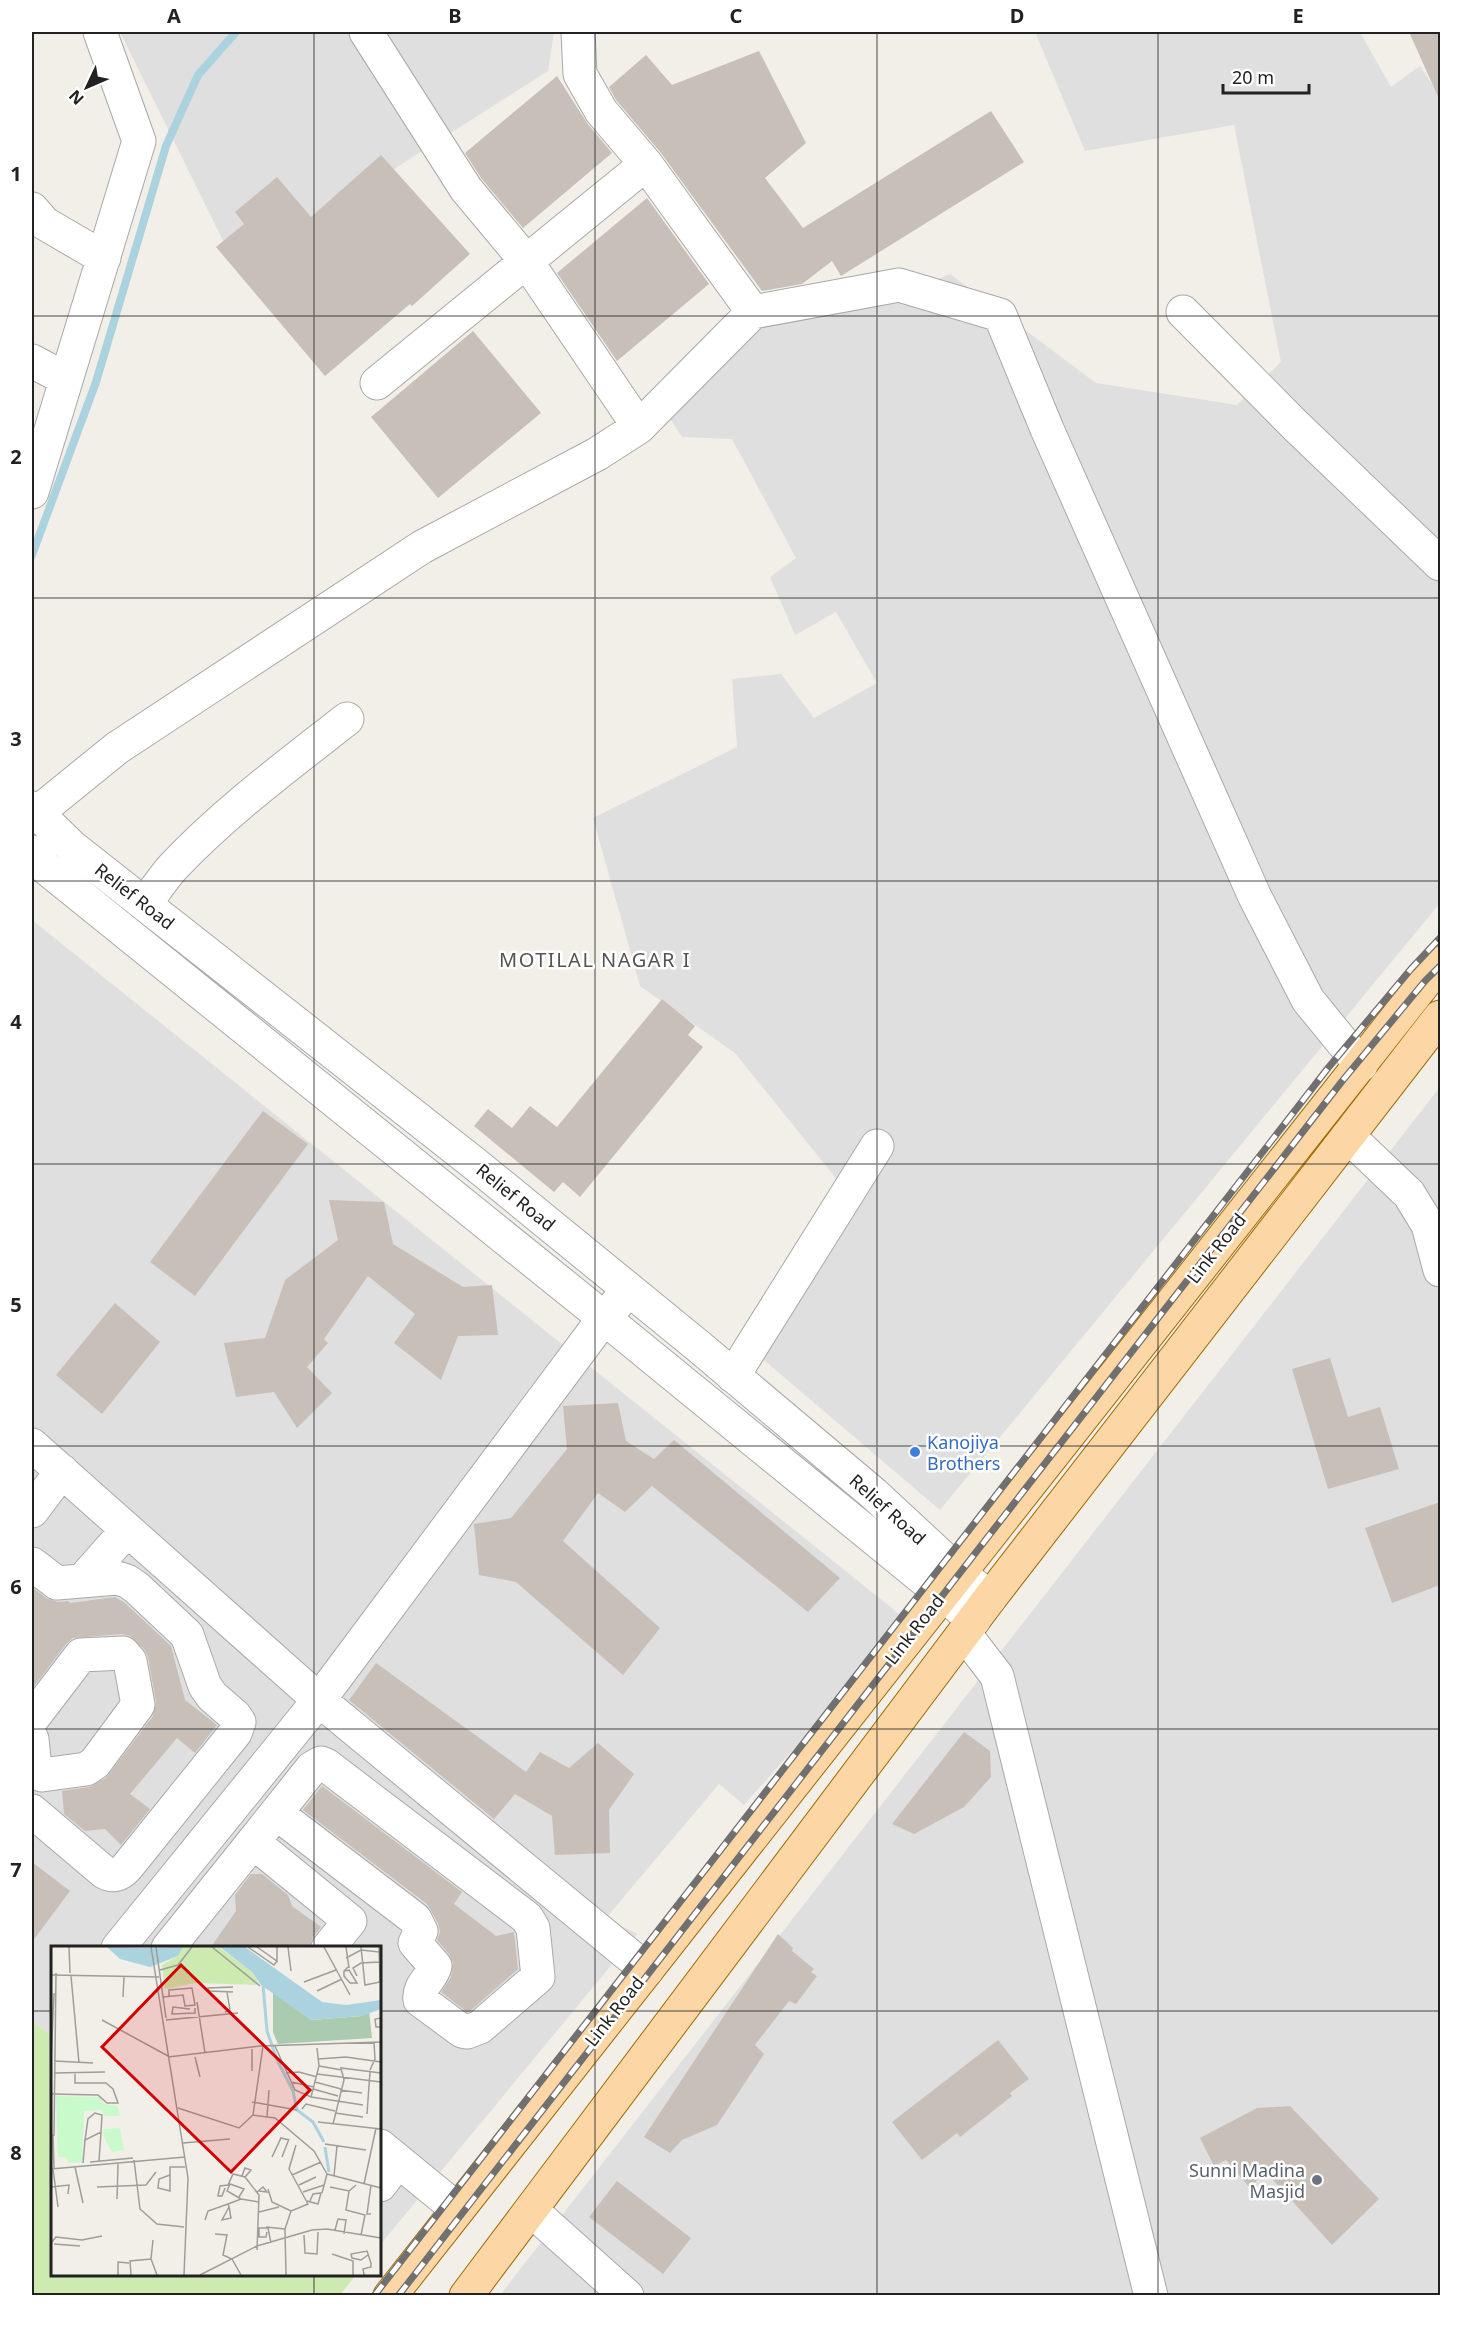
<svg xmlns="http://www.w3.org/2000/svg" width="1472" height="2327" font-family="'Noto Sans',sans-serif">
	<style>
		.residential { fill: #e0dfdf }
		.grass { fill: #cdebb0 }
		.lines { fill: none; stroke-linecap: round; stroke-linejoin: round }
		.stream { stroke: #aad3df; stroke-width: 8 }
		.building { fill: #c7bfb8 }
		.minor-casing { stroke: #a9a9a9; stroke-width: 35 }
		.tertiary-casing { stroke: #a9a9a9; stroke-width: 35 }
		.primary-casing { stroke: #a06b00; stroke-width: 35 }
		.minor { stroke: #fff; stroke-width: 33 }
		.tertiary { stroke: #fff; stroke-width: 33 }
		.primary { stroke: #fcd6a4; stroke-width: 33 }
		.rail-casing { stroke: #707070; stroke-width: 7 }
		.rail { stroke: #fff; stroke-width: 4.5; stroke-dasharray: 14; stroke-linecap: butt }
		.grid { fill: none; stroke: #222; stroke-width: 1.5; stroke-opacity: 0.55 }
		.shop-dot { fill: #3f7fe0; stroke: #fff; stroke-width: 2 }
		.worship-dot { fill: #6b7280; stroke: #fff; stroke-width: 2 }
		.labels { text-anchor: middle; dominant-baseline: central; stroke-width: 5; stroke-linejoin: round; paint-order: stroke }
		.street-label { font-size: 18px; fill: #222; stroke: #fff }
		.shop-label { font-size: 18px; fill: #366cbe; stroke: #fff; text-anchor: start }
		.worship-label { font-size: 18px; fill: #5b616d; stroke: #fff; text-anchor: end }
		.neighbourhood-label { font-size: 20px; letter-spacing: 1.5px; fill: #555; stroke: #fff }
		.inset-river { fill: none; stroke: #aad3df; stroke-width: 3 }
		.inset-road { fill: none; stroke: #9f9d99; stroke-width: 1.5 }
		.view { fill: #d40000; fill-opacity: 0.15; stroke: #d40000; stroke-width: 3 }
		.inset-edge { fill: none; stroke: #222; stroke-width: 3 }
		.neatline { fill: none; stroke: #222; stroke-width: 2 }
		.grid-label { font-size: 20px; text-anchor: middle; font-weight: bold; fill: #222 }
	</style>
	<rect width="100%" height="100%" fill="#f2efe9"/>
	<!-- residential -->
	<path class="residential" d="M 120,32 L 554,32 L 548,71 L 237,269 Z
		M 1035,32 L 1360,32 L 1391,87 L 1420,66 L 1440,96 L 1440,903 L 940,1510 L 759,1356 L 839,1182 L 735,1053 L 640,986 L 593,818 L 737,747 L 732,679 L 781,674 L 814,718 L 877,683 L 836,612 L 795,635 L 770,577 L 796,558 L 732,439 L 682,437 L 658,400 L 758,304 L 877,306 L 950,274 L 1096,383 L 1237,405 L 1281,362 L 1234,125 L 1085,151 Z
		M 32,920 L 908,1621 L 744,1805 L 719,1784 L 606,1918 L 637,1934 L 380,2245 L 380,1948 L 52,1948 L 52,2036 L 32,2021 Z
		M 1440,1087 L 1440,2295 L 500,2295 Z"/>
	<!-- grass -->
	<path class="grass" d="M 32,2021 L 52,2036 L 52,2274 L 356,2275 L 340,2295 L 32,2295 Z"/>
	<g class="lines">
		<!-- stream -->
		<path class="stream" d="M 32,555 L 96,382 L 166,146 L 198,75 L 236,32"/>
	</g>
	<!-- building -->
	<path class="building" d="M 1409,32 L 1440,32 L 1440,101 Z
		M 759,51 L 806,143 L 765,178 L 803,228 L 991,111 L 1024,162 L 841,276 L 832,261 L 802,284 L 762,291 L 661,153 L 616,100 L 609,87 L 646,55 L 672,85 Z
		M 557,76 L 587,123 L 612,153 L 523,228 L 481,178 L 465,153 Z
		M 381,155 L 470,254 L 412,306 L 410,304 L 325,376 L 216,247 L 244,224 L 235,212 L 277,177 L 311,217 Z
		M 647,198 L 709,284 L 617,361 L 557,273 Z
		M 473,331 L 541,413 L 438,498 L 371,417 Z
		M 662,999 L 695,1026 L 688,1035 L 703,1047 L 580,1197 L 563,1182 L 554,1192 L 474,1126 L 488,1109 L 512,1128 L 530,1106 L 557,1127 Z
		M 263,1111 L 308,1144 L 195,1296 L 150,1262 Z
		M 329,1200 L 384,1202 L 393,1244 L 463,1287 L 492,1285 L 498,1335 L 458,1336 L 441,1380 L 394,1343 L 415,1314 L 368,1276 L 324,1339 L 328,1343 L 307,1367 L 332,1393 L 297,1428 L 274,1392 L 236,1397 L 224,1343 L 265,1338 L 285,1280 L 338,1240 Z
		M 115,1303 L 160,1342 L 102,1414 L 56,1375 Z
		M 1330,1358 L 1348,1417 L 1380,1407 L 1399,1469 L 1328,1489 L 1292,1369 Z
		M 618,1403 L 626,1441 L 654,1459 L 674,1440 L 840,1578 L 808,1612 L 652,1486 L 625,1512 L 598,1493 L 563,1541 L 660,1628 L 623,1675 L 516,1582 L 479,1575 L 474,1524 L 511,1518 L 567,1449 L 563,1406 Z
		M 1440,1502 L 1440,1585 L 1392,1603 L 1365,1528 Z
		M 32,1587 L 46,1598 L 58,1602 L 68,1601 L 70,1603 L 115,1597 L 125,1603 L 171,1646 L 185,1700 L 217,1725 L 195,1753 L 177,1738 L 130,1794 L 150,1809 L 121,1845 L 105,1829 L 85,1831 L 64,1814 L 62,1791 L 89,1787 L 106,1778 L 153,1716 L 156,1702 L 148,1657 L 144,1649 L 130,1636 L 122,1634 L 73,1638 L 66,1644 L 32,1689 Z
		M 376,1663 L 526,1772 L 540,1752 L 569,1768 L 598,1743 L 634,1774 L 609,1810 L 610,1853 L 555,1855 L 552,1816 L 515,1794 L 494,1819 L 349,1700 Z
		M 964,1732 L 990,1751 L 991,1777 L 964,1807 L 914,1834 L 892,1824 Z
		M 322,1786 L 462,1892 L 454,1904 L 496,1936 L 514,1932 L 518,1969 L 470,2011 L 467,2012 L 441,1992 L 451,1977 L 453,1963 L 449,1954 L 437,1940 L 440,1932 L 438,1923 L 427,1904 L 303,1810 Z
		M 32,1862 L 70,1891 L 32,1942 Z
		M 251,1874 L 262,1874 L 288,1895 L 292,1906 L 321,1927 L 313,1937 L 310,1947 L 211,1947 L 236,1911 L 235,1895 Z
		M 778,1934 L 793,1948 L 792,1951 L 814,1969 L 811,1972 L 817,1976 L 796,2004 L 789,2001 L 755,2045 L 764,2054 L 717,2125 L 682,2140 L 670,2153 L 644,2137 Z
		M 998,2040 L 1029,2079 L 1010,2093 L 1012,2096 L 960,2137 L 957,2133 L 922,2160 L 892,2122 Z
		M 1290,2106 L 1379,2199 L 1332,2245 L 1265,2171 L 1250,2188 L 1226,2160 L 1214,2166 L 1200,2138 L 1257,2108 Z
		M 617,2181 L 691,2238 L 663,2274 L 589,2217 Z"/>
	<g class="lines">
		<defs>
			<path id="minor" d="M 366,32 L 466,189 L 527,262 L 639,427
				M 578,32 L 580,74 L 601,111 L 646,164
				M 32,209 L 44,223 L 104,258
				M 753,312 L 899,285 L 1000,315 L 1047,429 L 1255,897 L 1308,1000 L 1361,1065
				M 1183,312 L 1296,426 L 1440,564
				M 32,361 L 66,379
				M 32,492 L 139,141 L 100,32
				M 32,817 L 117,748 L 422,547 L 597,454 L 639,427 L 753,312 L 646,164 L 377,383
				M 145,904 C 154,892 163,878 173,867 C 225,812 287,766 347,719
				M 1348,1136 L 1409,1194 L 1428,1225 L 1440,1270
				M 733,1376 L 877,1146
				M 32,1445 L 319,1700 L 647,1970
				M 32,1511 L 62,1471
				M 32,1564 L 57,1583 L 117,1578 L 127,1581 L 137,1588 L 187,1635 L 205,1686 L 212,1696 L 235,1716 L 239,1722 L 235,1733 L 127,1867 C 120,1875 113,1877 104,1872 L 32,1811
				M 82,1581 L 127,1530
				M 964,1633 L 997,1676 L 1151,2296
				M 32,1719 L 81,1655 L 123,1653 L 130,1661 L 138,1705 L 95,1763 L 86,1769 L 42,1775 L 35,1769 L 32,1739
				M 253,1842 L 312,1768 L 321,1763 L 326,1765 L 527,1918 L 533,1928 L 538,1977 L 480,2027 L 467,2032 L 462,2031 L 420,2000 C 418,1985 432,1979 435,1966 L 415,1943 L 421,1931 L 415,1919 L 276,1813
				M 118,1948 L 319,1700 L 604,1318 L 629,1290
				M 168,1948 L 253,1842 L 350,1921 L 328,1948
				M 380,2146 L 457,2209
				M 380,2185 L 398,2161
				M 531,2210 L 627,2296"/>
			<path id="tertiary" d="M 32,808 L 72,847 L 475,1164 L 697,1345 L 874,1494 L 958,1572 L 990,1598
				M 32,852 L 46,868 L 604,1318 L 974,1620"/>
			<path id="primary" d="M 390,2296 L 1440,963
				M 466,2296 L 990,1598 L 1440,1017"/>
		</defs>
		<!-- minor casing -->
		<use href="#minor" class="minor-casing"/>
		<!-- tertiary casing -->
		<use href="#tertiary" class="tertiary-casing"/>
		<!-- primary casing -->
		<use href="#primary" class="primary-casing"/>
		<!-- minor -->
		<use href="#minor" class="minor"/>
		<!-- tertiary -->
		<use href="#tertiary" class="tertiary"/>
		<!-- primary -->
		<use href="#primary" class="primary"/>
		<defs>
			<path id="rail" d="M 374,2296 L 1328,1068 L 1411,969 L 1440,938
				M 398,2296 L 1343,1080 L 1425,981 L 1440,966"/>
		</defs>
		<!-- rail casing -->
		<use href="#rail" class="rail-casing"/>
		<!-- rail -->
		<use href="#rail" class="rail"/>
	</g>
	<!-- grid -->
	<path class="grid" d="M 314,32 L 314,1948M 595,32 L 595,2296M 877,32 L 877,2296M 1158,32 L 1158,2296M 32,316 L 1440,316M 32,598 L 1440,598M 32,881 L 1440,881M 32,1164 L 1440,1164M 32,1446 L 1440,1446M 32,1729 L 1440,1729M 32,2011 L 52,2011M 380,2011 L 1440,2011M 314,2274 L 314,2296"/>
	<!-- markers -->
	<circle class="shop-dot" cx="915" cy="1452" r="6"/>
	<circle class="worship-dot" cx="1317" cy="2180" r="6"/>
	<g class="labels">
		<!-- street labels -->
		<g class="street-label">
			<text transform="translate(135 896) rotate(38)">Relief Road</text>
			<text transform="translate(516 1197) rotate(39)">Relief Road</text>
			<text transform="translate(1216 1248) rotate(-52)">Link Road</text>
			<text transform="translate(888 1509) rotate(42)">Relief Road</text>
			<text transform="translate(914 1629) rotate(-52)">Link Road</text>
			<text transform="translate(614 2011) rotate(-52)">Link Road</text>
		</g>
		<!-- shop labels -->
		<g class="shop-label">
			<text x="927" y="1442">Kanojiya<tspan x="927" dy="21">Brothers</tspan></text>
		</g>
		<!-- worship labels -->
		<g class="worship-label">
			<text x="1305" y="2170">Sunni Madina<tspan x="1305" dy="21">Masjid</tspan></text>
		</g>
		<!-- neighbourhood labels -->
		<g class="neighbourhood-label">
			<text x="595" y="959">MOTILAL NAGAR I</text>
		</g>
	</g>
	<!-- overview -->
	<g transform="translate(51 1946)">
		<rect width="330" height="330" fill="#f2efe9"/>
		<path d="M 132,1 L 168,1 L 201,26 L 209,39 L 145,37 L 114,43 L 111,19 L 127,10 Z" fill="#cdebb0"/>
		<path d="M 222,46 L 260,74 L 311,70 L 318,64 L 321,92 L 227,98 L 222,86 Z" fill="#aacbaf"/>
		<path d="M 5,150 L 49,151 L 53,158 L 67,160 L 69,170 L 53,170 L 51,164 L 33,165 L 31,216 L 17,217 L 16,212 L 7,211 ZM 69,182 L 73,204 L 61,206 L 52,190 L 53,183 Z" fill="#c8facc"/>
		<path d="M 56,1 L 95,2 L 132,1 L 127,10 L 99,21 L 69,13 ZM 169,1 L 194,1 L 271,56 L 295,59 L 330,54 L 330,63 L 311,70 L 260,74 L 210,39 L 201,26 Z" fill="#aad3df"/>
		<path class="inset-river" d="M 212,39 L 216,85 L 226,114 L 242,145 L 246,164 L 262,176 L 273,196M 274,201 L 278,226"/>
		<path class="inset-road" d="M 18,1 L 19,27M 100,1 L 137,232 L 133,329M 105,1 L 115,72M 161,1 L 209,40M 197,1 L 223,19 L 226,15M 206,1 L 226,15 L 226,1M 237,1 L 240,25M 273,1 L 299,49M 295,1 L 298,22M 310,1 L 314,39 L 329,36 L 328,1M 295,12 L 310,4 L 328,6M 109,24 L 127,19 L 141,1M 294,25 L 298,24 L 306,37 L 299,37 L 293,30 L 293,25 L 297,21M 0,29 L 108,31M 20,30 L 28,117M 306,30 L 302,22 L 310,17 L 328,16M 253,36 L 285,24M 182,41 L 157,42 L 158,45 L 182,46M 266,45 L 291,33M 72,51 L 73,31M 112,51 L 132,49 L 134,60 L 144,59 L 141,42 L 118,44 L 118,50M 146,56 L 154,107M 139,63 L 122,61 L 121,68 L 144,67 L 144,62M 174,66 L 179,64 L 176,46M 330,72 L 324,73 L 325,81 L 330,81M 51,74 L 117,110M 115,74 L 187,67M 212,100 L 202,169 L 216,171 L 218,144M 224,100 L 244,144 L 260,151 L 312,159M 117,111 L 209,100 L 330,96M 144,111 L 149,131M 267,113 L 295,111 L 330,116M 0,114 L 3,47M 3,115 L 42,117M 268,120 L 291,124M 319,124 L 324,113 L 323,96M 201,125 L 201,103M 3,127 L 54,126M 235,127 L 248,126 L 266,131M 266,128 L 330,136M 240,136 L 263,141M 264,136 L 290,143M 262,143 L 287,150M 289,144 L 311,147M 1,148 L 47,149 L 56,157 L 67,157 L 62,143 L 55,137 L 24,137 L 24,128M 260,151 L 268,120 L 266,102M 201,156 L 246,164M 127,162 L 188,182 L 202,169M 251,163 L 255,158 L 284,165M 284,167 L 312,171M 316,168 L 319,126M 216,171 L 224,172 L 263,205 L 276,228 L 271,247M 267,176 L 330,183M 282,178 L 293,134 L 290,122 L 330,127M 2,188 L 3,223M 3,190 L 5,27M 34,194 L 37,173 L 44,167 L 51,169 L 50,186M 132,197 L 179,193M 274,198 L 315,204M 221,211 L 230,192 L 238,194M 231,211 L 238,193M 83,214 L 89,263 L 106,278 L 133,281M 39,216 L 82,212M 32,217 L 34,194 L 50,186 L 48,215M 24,221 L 32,257M 0,223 L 134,211M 2,223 L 7,261M 276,228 L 330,242M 119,229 L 108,233 L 107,242 L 119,245 L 119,221 L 134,221M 241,229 L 270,216M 191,230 L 194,222 L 200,224 L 194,231M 283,230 L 286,200M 313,238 L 325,182M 248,239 L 265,231M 320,239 L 316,268 L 320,268M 0,241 L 18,239 L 17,248M 46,241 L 95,239 L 105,226M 279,241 L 298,245 L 305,239M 174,242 L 171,250 L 167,250 L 169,240 L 177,239 L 182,228 L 194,231 L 208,249 L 206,304M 217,243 L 221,256 L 240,265M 298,245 L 295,264 L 314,269 L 310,289M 206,246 L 212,241 L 216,246 L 208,245M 252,246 L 273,239M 188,251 L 193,243 L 179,238 L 176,245 L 190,253M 66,253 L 67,218M 256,255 L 267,258 L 270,247 L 262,248 L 259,255M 178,261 L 171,274 L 180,272 L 179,267 L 179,265 L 178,261 L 177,258 L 190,253 L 208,256M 208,266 L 228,261M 154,274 L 157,265 L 177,258M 215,281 L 234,283M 284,284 L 287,273 L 295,274 L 293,288M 216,286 L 215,291 L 208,291 L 208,282 L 217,282 L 220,297M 164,288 L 176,289 L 172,309 L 181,313 L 190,329M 253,289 L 254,307 L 266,308 L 267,286M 102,294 L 100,313 L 106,329M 0,297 L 5,291 L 31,294 L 51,290M 3,298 L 29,300M 281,308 L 302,315 L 302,329M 67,329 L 67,316 L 78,317M 80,329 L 79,315 L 100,313M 149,329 L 206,300 L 261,284 L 276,283 L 330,292M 235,329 L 234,283 L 240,265 L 257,258 L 238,223 L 245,199M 313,329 L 312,323 L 320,321 L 320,317 L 316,305 L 300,308 L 301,312 L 310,314 L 317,309"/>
		<path class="view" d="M 130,19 L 259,144 L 180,226 L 51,101 Z"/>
		<rect width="330" height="330" class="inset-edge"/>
	</g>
	<!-- border -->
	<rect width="1472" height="2327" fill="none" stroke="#ffffff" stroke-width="66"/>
	<!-- north arrow -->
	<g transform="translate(87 87) rotate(226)" stroke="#ffffff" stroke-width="4.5" paint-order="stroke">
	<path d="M0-4.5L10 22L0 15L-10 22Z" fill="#222222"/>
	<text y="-9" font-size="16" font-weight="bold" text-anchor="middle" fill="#222222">N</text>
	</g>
	<!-- scale -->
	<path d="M1223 84v9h86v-9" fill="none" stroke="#222222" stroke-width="3"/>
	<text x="1232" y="84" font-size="18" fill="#222222" stroke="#ffffff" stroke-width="4.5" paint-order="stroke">20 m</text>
	<rect x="33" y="33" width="1406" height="2261" class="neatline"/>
	<g class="grid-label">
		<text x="174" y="23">A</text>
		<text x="455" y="23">B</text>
		<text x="736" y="23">C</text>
		<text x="1017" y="23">D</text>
		<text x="1298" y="23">E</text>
		<text x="16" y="181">1</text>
		<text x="16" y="464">2</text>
		<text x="16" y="746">3</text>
		<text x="16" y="1029">4</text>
		<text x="16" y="1312">5</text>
		<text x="16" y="1594">6</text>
		<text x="16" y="1877">7</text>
		<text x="16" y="2160">8</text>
	</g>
</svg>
